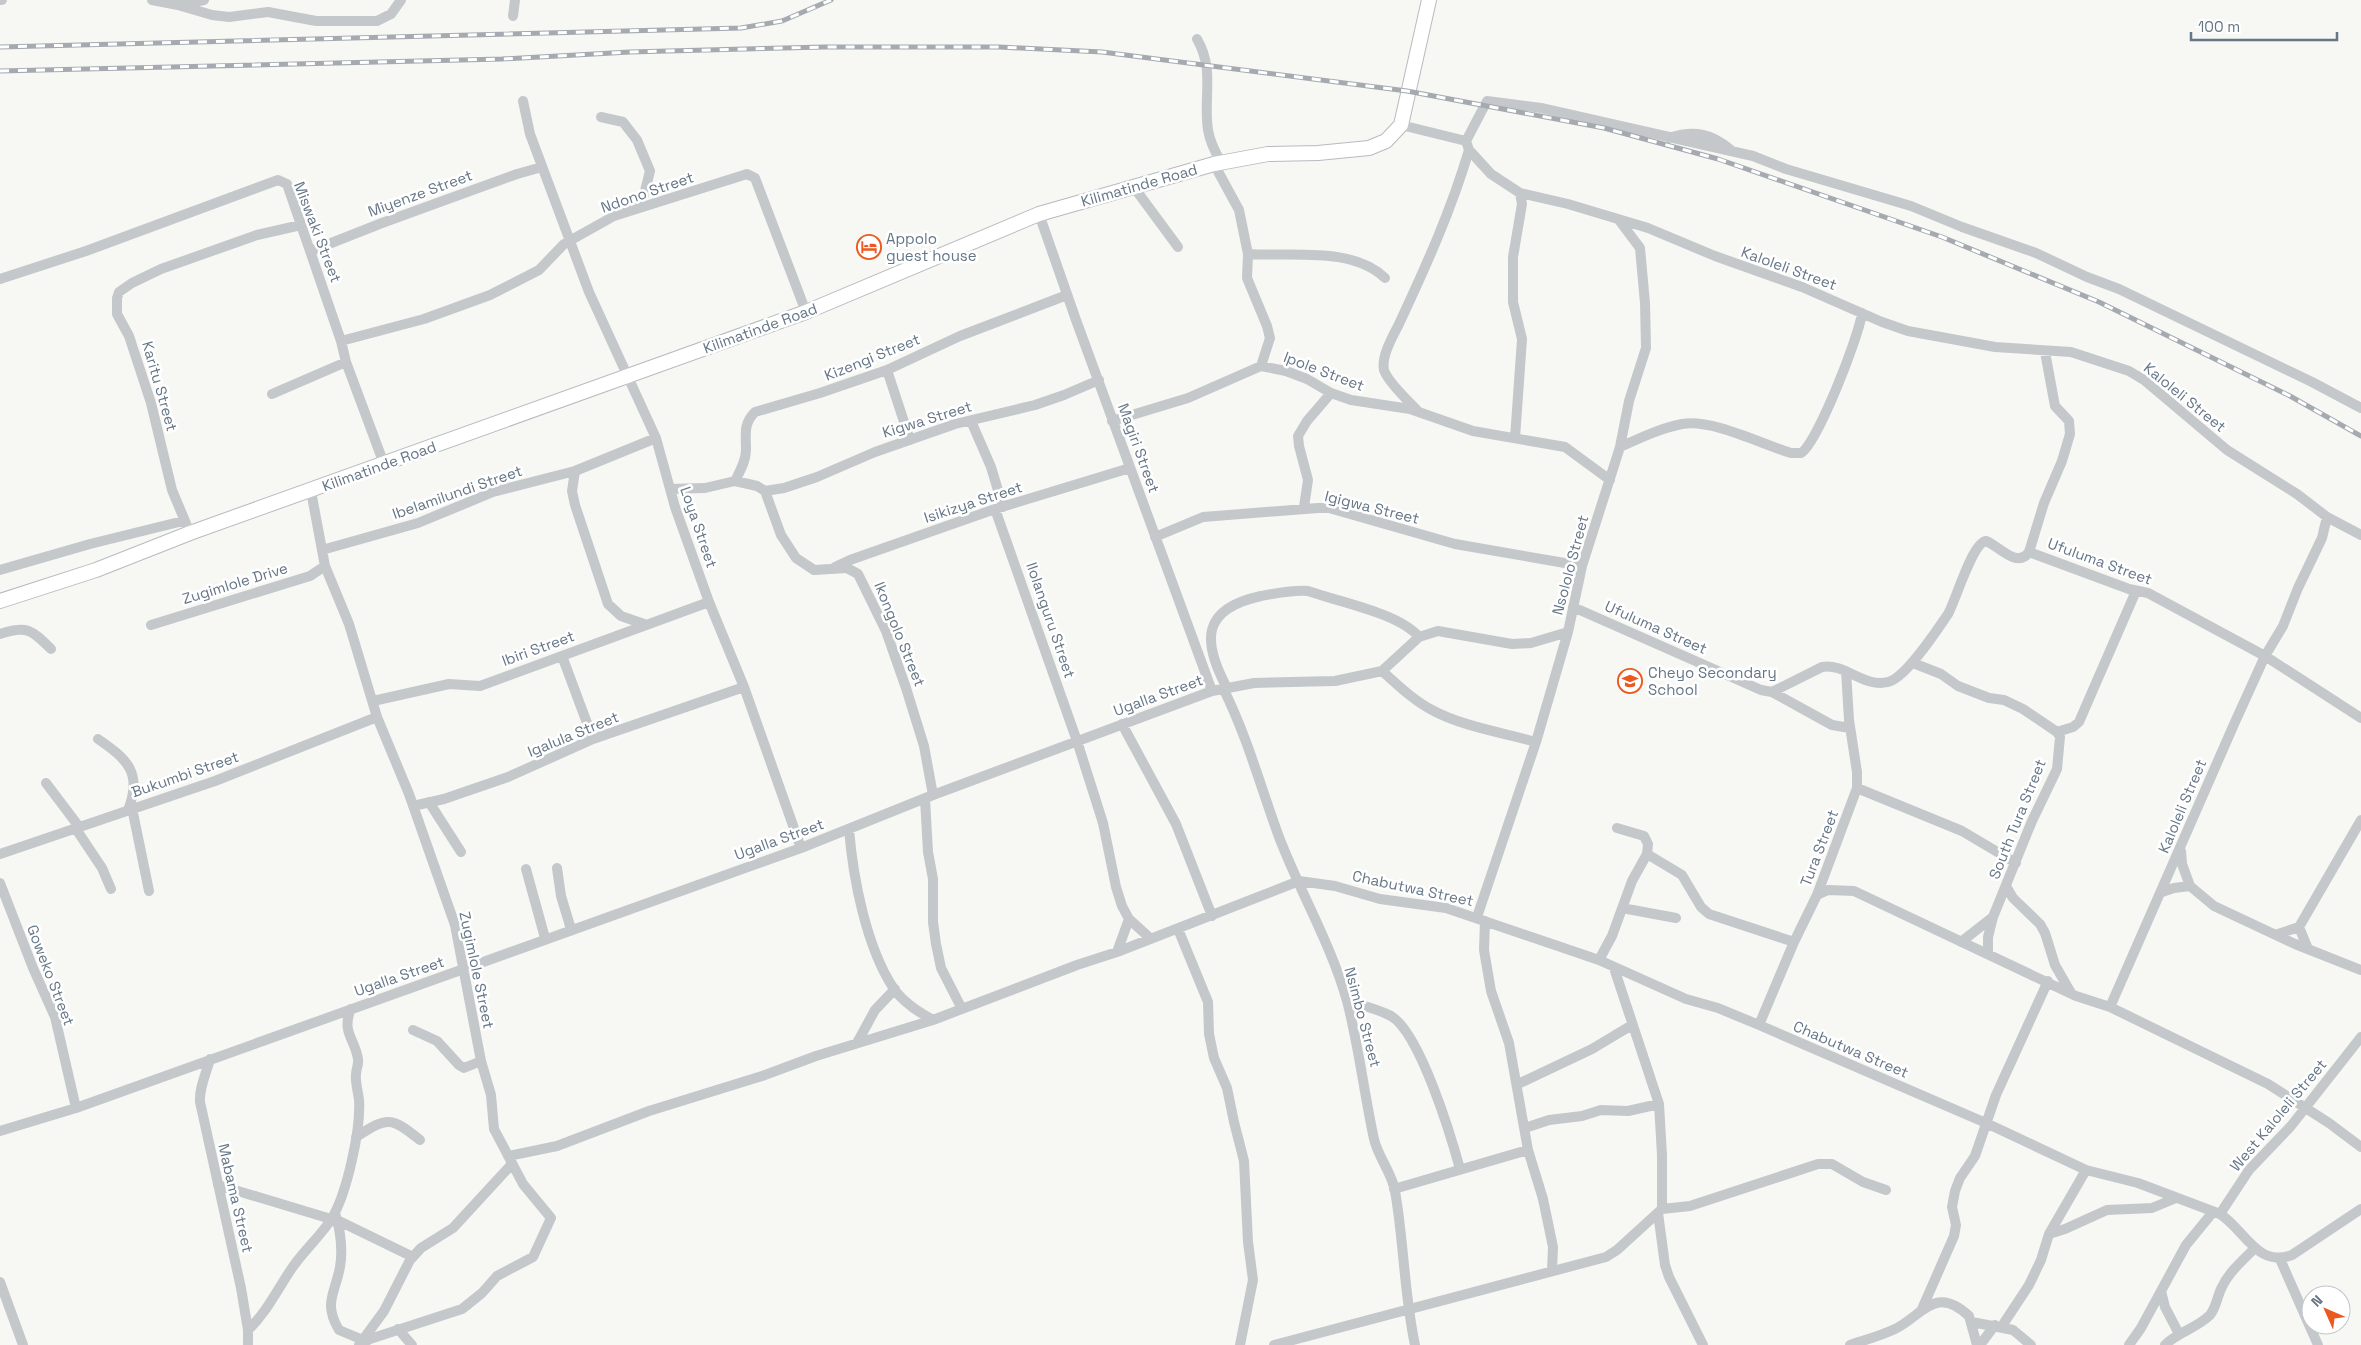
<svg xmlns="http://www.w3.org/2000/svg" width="2361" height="1345" font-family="'Space Grotesk',sans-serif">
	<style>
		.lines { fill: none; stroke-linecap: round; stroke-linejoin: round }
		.major-casing { stroke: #b7bbbf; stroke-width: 16 }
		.minor { stroke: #c4c8cb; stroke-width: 10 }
		.major { stroke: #fff; stroke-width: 14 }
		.rail-casing { stroke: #a4aab0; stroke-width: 5 }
		.rail { stroke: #fff; stroke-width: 3; stroke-dasharray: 9; stroke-linecap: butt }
		.labels { text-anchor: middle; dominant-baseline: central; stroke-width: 5; stroke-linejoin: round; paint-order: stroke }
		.street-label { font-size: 15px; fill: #657686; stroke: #fff }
		.poi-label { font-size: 15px; fill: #657686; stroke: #fff; text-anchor: start }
	</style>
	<rect width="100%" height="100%" fill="#f7f7f4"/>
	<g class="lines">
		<defs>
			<path id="major" d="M 0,601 L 96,570 L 190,533 L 806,312 L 1039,214 L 1214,164 L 1268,154 L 1318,153 L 1369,148 L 1386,141 L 1401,125 L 1429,0"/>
		</defs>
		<!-- major casing -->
		<use href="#major" class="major-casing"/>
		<!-- minor -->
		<path class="minor" d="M 0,0 L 2,0
			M 152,0 L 178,5 L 204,0
			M 178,5 L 212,15 L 229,17 L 268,12 L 316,21 L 377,21 L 391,14 L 401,0
			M 513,16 L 515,0
			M 1197,39 C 1215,70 1203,97 1208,130 C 1210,142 1215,152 1221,162
			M 523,101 L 530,134 L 589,292 L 656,438 L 675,507 L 709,602 L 744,687 L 801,848
			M 601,117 L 623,122 L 637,140 L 650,171 L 644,195 L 632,210
			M 1401,125 L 1466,141 L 1469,150 L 1491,174 L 1520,193 L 1568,204 L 1648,228 L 1715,256 L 1802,287 L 1882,322 L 1908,331 L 1995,347 L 2071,352 L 2129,371 L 2144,380 L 2227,450 L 2297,494 L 2327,517 L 2361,535
			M 1669,138 C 1694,130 1711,133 1731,150
			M 1466,141 L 1487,101 L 1541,108 L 1753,156 L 1786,169 L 1911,206 L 1962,227 L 2036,253 L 2087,277 L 2119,289 L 2312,382 L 2361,408
			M 1214,164 L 1239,210 L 1248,254 L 1247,278 L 1267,326 L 1270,338 L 1261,366
			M 1133,186 L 1178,247
			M 1039,214 L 1076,320 L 1212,691
			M 311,251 L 382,223 L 517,174 L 542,167
			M 1248,254 C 1291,257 1352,246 1385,278
			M 0,279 L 86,251 L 278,180 L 287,184 L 341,341 L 346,362 L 384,464
			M 341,341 L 424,319 L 490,295 L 539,270 L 564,244 L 614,216 L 747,174 L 755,178 L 806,312
			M 887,370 L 910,440
			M 272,394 L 346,362
			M 1418,411 C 1409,402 1387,381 1384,370 C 1381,356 1393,336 1399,324 C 1426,266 1451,211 1469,150
			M 971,421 L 991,467 L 1003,507
			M 1112,421 L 1188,398 L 1261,366 L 1286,371 L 1307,379 L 1331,393 L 1351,400 L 1410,409 L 1473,431 L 1565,447 L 1610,480
			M 1515,438 L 1522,339 L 1513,302 L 1513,257 L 1522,204 L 1520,193
			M 1620,447 C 1640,438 1661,428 1682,424 C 1713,419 1761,444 1791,453 L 1801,453 C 1818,442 1859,336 1862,313
			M 575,471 L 572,491 L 575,505 L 608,604 L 621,616 L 644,624
			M 735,481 C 740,471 746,461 746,450 C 746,434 743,424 755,412 L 820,393 L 887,370 L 960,336 L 1067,295
			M 670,489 L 705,488 L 735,481 L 757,486 L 765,491 L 781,535 L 796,558 L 814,570 L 847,568 L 858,574 L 886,631 L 906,688 L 924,746 L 933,795
			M 311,491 L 325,566 L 349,624 L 377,717 L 409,794 L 455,925 L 481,1061 L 491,1095 L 494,1129 L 523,1184 L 551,1218 L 533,1257 L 497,1276 L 482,1293 L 462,1309 L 370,1339 L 359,1345
			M 765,491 L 784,488 L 817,477 L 875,452 L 955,424 L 1035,405 L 1064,395 L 1099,380
			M 1304,507 L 1308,480 L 1299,446 L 1298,436 L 1307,421 L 1331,393
			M 995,509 L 1077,741 L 1103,823 L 1116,887 L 1122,906 L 1129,919 L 1151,939
			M 190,533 L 172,490 L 151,403 L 129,336 L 117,314 L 117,298 L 119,292 L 132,283 L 161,269 L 257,235 L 301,225
			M 1155,537 L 1203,517 L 1318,508 L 1329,508 L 1455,544 L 1582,566
			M 322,550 L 418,523 L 493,492 L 575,471 L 656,438
			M 2029,552 L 2044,503 L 2062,461 L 2070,434 L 2069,421 L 2055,406 L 2045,352
			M 835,567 L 850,560 L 995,509 L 1130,468
			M 0,570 L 90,544 L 183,521
			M 1573,607 L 1761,690 L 1772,692 L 1822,667 C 1846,663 1863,688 1888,682 C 1906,678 1937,630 1948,614 C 1956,600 1972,543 1986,541 C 1999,546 2017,569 2029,552 L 2129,589 L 2148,593 L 2265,656 L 2361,718
			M 151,625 L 310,576 L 325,566
			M 0,634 C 27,625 32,630 51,649
			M 562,656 L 593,739
			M 1913,663 L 1941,674 L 1958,686 L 1989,698 L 2004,700 L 2023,709 L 2057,732 L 2060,737 L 2057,769 L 2032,821 L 1993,917 L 1961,942
			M 1382,671 C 1398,685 1413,700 1432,710 C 1461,726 1504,733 1536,742
			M 1223,688 C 1247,736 1261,788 1279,837 C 1300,892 1331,944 1347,1001 C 1359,1047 1364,1093 1374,1139 C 1378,1157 1392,1173 1395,1191 C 1404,1242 1404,1294 1415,1345
			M 1227,688 C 1202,641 1201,609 1261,596 C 1277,593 1292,590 1308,591 C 1339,602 1399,613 1419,637
			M 1772,692 L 1832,725 L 1850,728
			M 373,701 L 449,684 L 480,686 L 709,602
			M 1122,724 L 1176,824 L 1212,916
			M 2057,732 L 2073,727 L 2079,722 L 2136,591
			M 98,739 C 127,759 143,773 128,810
			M 46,783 L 80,828
			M 1857,788 L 1962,831 L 2016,863
			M 925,799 L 928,852 L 933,879 L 933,922 L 936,944 L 941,968 L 962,1009
			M 429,802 L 461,852
			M 413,806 L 444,799 L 508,777 L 593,739 L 744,687
			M 132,808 L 149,891
			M 76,829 L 102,868 L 111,889
			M 849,829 C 853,878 866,947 894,989 C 904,1003 918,1012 933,1020
			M 2181,851 L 2182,864 L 2190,886
			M 0,854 L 215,781 L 377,717
			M 1647,854 L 1682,875 L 1701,907 L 1709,914 L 1794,942
			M 557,868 L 561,896 L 571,929
			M 526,869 L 545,938
			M 0,883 L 33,968 L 55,1017 L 76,1108
			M 2006,886 L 2013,898 L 2040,924 L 2045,933 L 2055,965 L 2071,993
			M 2162,892 L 2174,888 L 2190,886 L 2214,906 L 2295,944 L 2361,970
			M 1817,895 L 1828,890 L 1854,891 L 2076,996 L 2110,1007 L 2268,1084 L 2329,1123 L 2361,1147
			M 1622,908 L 1676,918
			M 1477,917 L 1536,742 L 1568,632 L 1582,566 L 1620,447 L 1629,401 L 1646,348 L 1645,303 L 1640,248 L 1619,220
			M 1485,921 L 1484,950 L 1491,991 L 1509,1043 L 1528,1150 L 1543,1199 L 1553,1247 L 1552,1270
			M 2299,927 L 2308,949
			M 1178,929 L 1208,1002 L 1209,1034 L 1214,1058 L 1227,1088 L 1234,1122 L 1244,1161 L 1248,1242 L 1253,1280 L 1240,1345
			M 2278,934 L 2299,927 L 2361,820
			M 1117,952 L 1129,919
			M 1988,953 L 1988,937 L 1993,917
			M 1599,960 L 1612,936 L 1632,881 L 1647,854 L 1648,844 L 1644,836 L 1617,828
			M 1347,1001 C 1361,1005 1378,1009 1391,1016 C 1420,1033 1451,1136 1460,1169
			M 2110,1007 L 2235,722 L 2265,656 L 2283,626 L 2298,588 L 2322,538 L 2327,517
			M 1759,1025 L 1794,942 L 1817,895 L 1857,788 L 1857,772 L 1849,720 L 1846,671
			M 413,1030 L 437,1041 L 459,1065 L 464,1068 L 481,1061
			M 857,1043 L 875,1010 L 895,989
			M 210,1059 C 206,1074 199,1088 200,1102 L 241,1288 L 248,1330 L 248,1345
			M 1518,1084 L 1592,1049 L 1632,1025
			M 1525,1128 L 1549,1120 L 1582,1116 L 1601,1110 L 1628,1111 L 1659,1104
			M 0,1131 L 76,1108 L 801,848 L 933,795 L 1212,691 L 1254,683 L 1335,681 L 1382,671 L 1419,637 L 1438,631 L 1512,644 L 1531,643 L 1568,632
			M 356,1137 C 388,1116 391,1117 420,1140
			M 508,1156 L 557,1146 L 649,1111 L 762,1076 L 816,1056 L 933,1020 L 1077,965 L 1117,952 L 1299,881 L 1335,886 L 1380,899 L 1446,908 L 1599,960 L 1686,999 L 1718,1008 L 1759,1025 L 1986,1123 L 2086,1170 L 2138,1183 L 2220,1214 C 2245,1230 2257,1268 2292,1255 L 2361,1209
			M 218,1185 L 331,1219
			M 1394,1189 L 1528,1150
			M 1662,1209 L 1690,1206 L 1818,1164 L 1832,1164 L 1863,1182 L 1886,1190
			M 335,1213 C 340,1229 343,1249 340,1267 C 335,1294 323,1303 339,1330 L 363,1340
			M 1658,1213 L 1665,1265 L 1669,1277 L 1703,1345
			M 2220,1214 L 2249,1170 L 2291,1126 L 2361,1037
			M 337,1220 L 413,1257
			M 2049,1234 L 2065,1229 L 2107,1210 L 2152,1208 L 2176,1198
			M 2280,1259 L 2318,1345
			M 0,1282 L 23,1345
			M 2161,1291 L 2165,1307 L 2179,1334
			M 1922,1309 L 1954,1236 L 1956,1225 L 1952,1207 L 1955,1191 L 1960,1178 L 1975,1156 L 1996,1095 L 2048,981
			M 1972,1322 L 2013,1330 L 2031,1345
			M 2002,1326 L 2029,1285 L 2041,1260 L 2049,1234 L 2086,1170
			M 398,1329 L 412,1345
			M 248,1330 C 267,1312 277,1290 292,1268 C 304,1250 321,1236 332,1218 C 347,1193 361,1129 359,1100 C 358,1091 355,1082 356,1074 C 356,1068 359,1065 358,1059 C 355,1039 341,1032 351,1009
			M 362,1341 L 384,1311 L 410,1260 L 421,1248 L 453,1228 L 512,1164
			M 1274,1345 L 1606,1257 L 1617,1250 L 1662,1209 L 1662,1155 L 1659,1104 L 1614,968
			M 1850,1345 C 1865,1340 1880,1336 1895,1329 C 1922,1316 1935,1284 1969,1316 L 1977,1345
			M 1980,1345 L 1995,1325
			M 2129,1345 L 2141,1328 L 2186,1245 L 2213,1212
			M 2165,1345 C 2178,1332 2197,1328 2210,1315 C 2217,1306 2217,1296 2222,1287 C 2229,1272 2243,1260 2255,1248"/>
		<!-- major -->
		<use href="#major" class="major"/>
		<defs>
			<path id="rail" d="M 0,47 L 741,28 L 782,21 L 831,0
				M 0,71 L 502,59 L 630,52 L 825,47 L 999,47 L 1102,52 L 1407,91 L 1604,128 L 1718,159 L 1942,237 L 2099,302 L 2290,396 L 2361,436"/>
		</defs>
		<!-- rail casing -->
		<use href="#rail" class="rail-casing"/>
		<!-- rail -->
		<use href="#rail" class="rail"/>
	</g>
	<!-- icons -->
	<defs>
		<symbol id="hotel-ring" viewBox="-11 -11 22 22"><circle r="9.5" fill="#fff" stroke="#eb5820" stroke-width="1.5"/><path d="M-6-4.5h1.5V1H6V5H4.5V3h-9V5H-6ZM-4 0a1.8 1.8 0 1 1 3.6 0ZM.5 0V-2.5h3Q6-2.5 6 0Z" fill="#eb5820"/></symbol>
		<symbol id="school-ring" viewBox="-11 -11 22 22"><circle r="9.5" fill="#fff" stroke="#eb5820" stroke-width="1.5"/><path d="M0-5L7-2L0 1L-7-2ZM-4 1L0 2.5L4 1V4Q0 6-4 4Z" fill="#eb5820"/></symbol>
	</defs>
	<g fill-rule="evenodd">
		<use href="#hotel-ring" x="855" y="233" width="28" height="28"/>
		<use href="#school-ring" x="1616" y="667" width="28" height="28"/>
	</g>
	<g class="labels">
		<!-- street labels -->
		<g class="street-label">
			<text transform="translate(1139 185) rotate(-16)">Kilimatinde Road</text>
			<text transform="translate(647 192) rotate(-19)">Ndono Street</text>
			<text transform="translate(420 193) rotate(-20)">Miyenze Street</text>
			<text transform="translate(318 232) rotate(69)">Miswaki Street</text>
			<text transform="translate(1789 268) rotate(20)">Kaloleli Street</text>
			<text transform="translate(760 328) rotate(-20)">Kilimatinde Road</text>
			<text transform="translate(872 357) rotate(-22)">Kizengi Street</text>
			<text transform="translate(1324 371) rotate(21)">Ipole Street</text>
			<text transform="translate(160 386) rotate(74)">Karitu Street</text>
			<text transform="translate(2185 397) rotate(39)">Kaloleli Street</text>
			<text transform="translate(927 419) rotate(-17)">Kigwa Street</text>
			<text transform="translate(1139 448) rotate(70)">Magiri Street</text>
			<text transform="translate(379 466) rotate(-20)">Kilimatinde Road</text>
			<text transform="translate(457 492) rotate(-19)">Ibelamilundi Street</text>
			<text transform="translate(973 502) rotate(-18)">Isikizya Street</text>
			<text transform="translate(1372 507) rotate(14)">Igigwa Street</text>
			<text transform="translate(699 527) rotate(71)">Loya Street</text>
			<text transform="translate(2100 561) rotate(20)">Ufuluma Street</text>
			<text transform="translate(1570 565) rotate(-75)">Nsololo Street</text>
			<text transform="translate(235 583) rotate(-17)">Zugimlole Drive</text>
			<text transform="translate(1051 620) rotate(71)">Ilolanguru Street</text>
			<text transform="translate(1656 627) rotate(24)">Ufuluma Street</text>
			<text transform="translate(900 634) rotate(68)">Ikongolo Street</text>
			<text transform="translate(538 648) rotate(-20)">Ibiri Street</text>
			<text transform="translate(1158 695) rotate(-20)">Ugalla Street</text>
			<text transform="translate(573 734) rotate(-22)">Igalula Street</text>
			<text transform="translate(185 774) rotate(-19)">Bukumbi Street</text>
			<text transform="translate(2182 806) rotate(-67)">Kaloleli Street</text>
			<text transform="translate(2017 819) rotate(-68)">South Tura Street</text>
			<text transform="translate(779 839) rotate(-20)">Ugalla Street</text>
			<text transform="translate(1819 848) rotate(-69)">Tura Street</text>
			<text transform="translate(1413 888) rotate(12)">Chabutwa Street</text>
			<text transform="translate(477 970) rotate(78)">Zugimlole Street</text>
			<text transform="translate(51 975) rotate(69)">Goweko Street</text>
			<text transform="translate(399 976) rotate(-19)">Ugalla Street</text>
			<text transform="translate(1363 1017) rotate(75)">Nsimbo Street</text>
			<text transform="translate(1851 1049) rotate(23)">Chabutwa Street</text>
			<text transform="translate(2278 1115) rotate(-50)">West Kaloleli Street</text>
			<text transform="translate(236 1198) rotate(77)">Mabama Street</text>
		</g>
		<!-- poi labels -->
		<g class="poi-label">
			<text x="886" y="238">Appolo<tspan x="886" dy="17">guest house</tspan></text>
			<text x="1648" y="672">Cheyo Secondary<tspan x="1648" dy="17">School</tspan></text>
		</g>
	</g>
	<!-- north arrow -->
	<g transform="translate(2326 1310) rotate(315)"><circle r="24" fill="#ffffff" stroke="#c1c8cf"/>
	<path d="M0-4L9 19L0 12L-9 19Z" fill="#eb5820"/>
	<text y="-8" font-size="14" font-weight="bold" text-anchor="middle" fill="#657686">N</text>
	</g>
	<!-- scale -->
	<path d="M2191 32v8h146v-8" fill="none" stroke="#657686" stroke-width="2.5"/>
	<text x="2198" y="32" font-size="15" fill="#657686" stroke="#ffffff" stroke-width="4" paint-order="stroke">100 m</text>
</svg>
